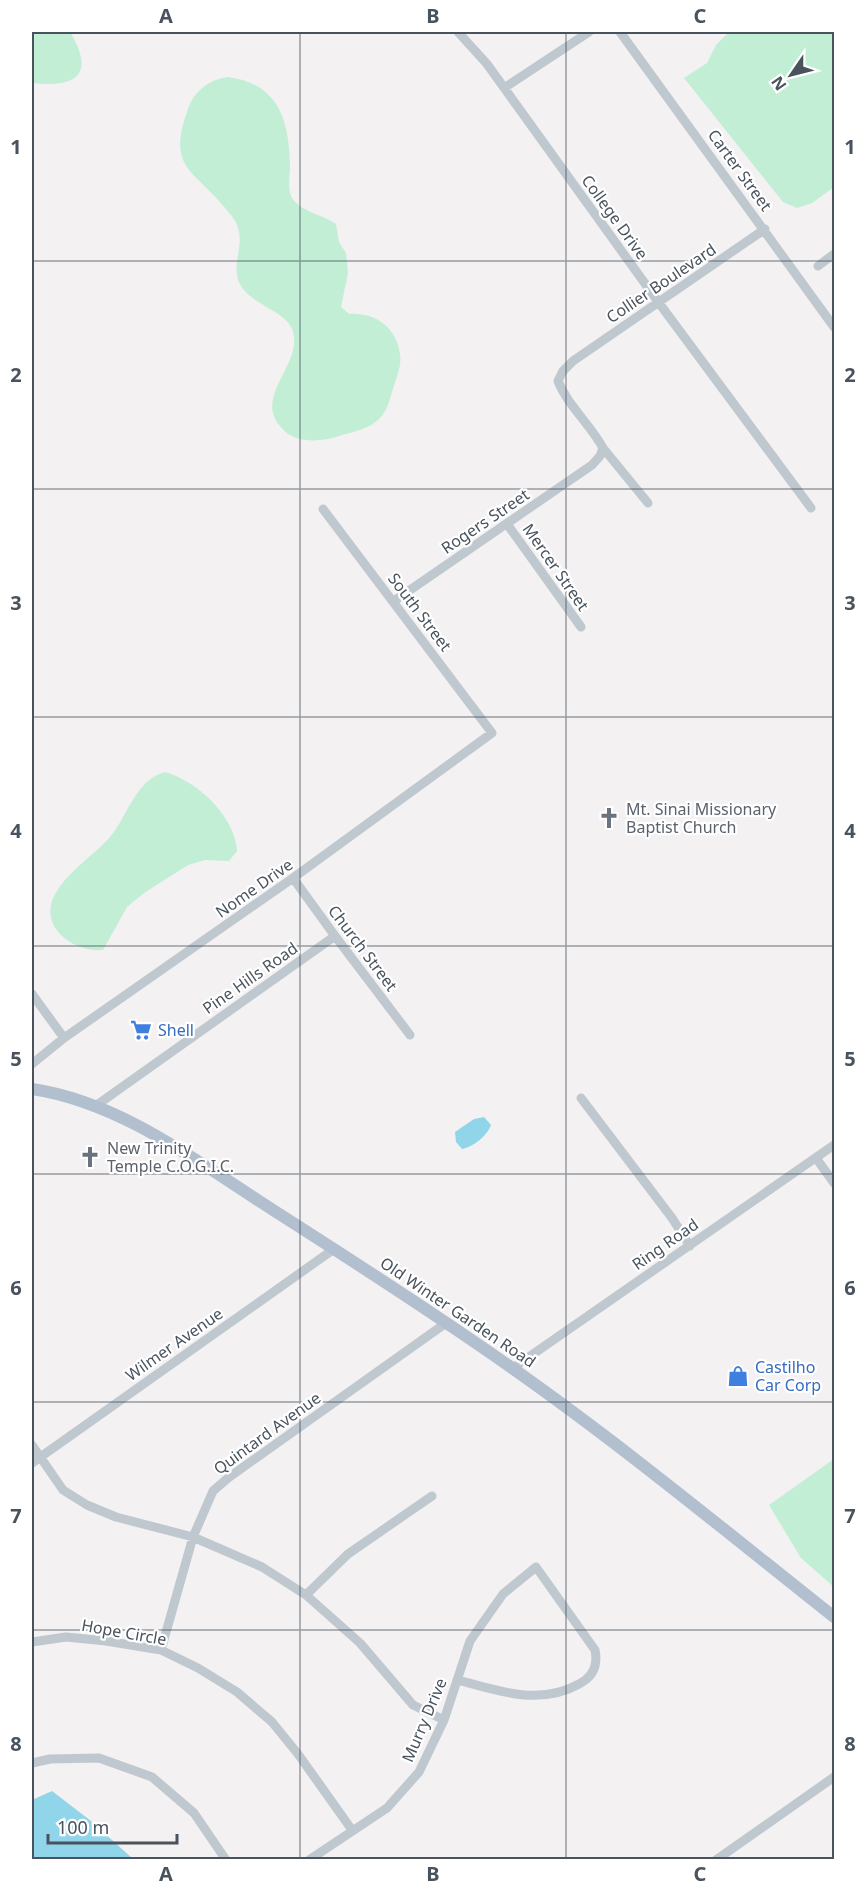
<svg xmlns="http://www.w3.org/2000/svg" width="866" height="1891" font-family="'Noto Sans',sans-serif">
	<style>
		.green { fill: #c1eed4 }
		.water { fill: #90d5ea }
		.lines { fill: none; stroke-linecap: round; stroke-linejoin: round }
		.minor { stroke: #bfc8cf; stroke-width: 9 }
		.major { stroke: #b1bfce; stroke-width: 12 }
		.grid { fill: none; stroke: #49535e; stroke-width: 1.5; stroke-opacity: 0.55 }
		.labels { text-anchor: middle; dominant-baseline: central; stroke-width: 4.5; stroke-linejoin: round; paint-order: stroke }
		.street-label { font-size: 16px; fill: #49535e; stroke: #fff }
		.worship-label { font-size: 16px; fill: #5b616d; stroke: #fff; text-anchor: start }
		.shop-label { font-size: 16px; fill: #366cbe; stroke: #fff; text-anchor: start }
		.neatline { fill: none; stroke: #49535e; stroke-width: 2 }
		.grid-label { font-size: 20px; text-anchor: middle; font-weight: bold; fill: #49535e }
	</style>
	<rect width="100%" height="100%" fill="#f3f1f1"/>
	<!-- green -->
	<path class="green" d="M 32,32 L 70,32 C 96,75 76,88 32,83 Z
		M 729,32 L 834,32 L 834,187 L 812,203 L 797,208 L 783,202 L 684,78 L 707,63 L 716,45 Z
		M 228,77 C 279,84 289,120 290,166 C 290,175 287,190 292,198 C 301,212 324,215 336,224 L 339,242 L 346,253 L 348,273 L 341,307 L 349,314 C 375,312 396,327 400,354 C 402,366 396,378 393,389 C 390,399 387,411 380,418 C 370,429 352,432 339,436 C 324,441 304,443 290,435 C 286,433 283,429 280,426 C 252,394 310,359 290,325 C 281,311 255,304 243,289 C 228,269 245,248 238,228 C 236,220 231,215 226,209 C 194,169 166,169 188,109 C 194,91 210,79 228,77 Z
		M 165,772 C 197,781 235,816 237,851 L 229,861 L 205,860 L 188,865 L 144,893 L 127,907 L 103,950 C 88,951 72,946 61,935 C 25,897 90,861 110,837 C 128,816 135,780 165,772 Z
		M 834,1459 L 834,1587 L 801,1558 L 769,1505 Z"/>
	<!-- water -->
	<path class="water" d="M 484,1117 L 491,1125 C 487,1136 473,1147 462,1149 L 456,1142 L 455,1132 L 474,1119 Z
		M 52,1791 L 91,1821 L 133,1859 L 32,1859 L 32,1800 Z"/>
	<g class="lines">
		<!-- minor -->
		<path class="minor" d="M 458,32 L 487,64 L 659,303 L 811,508
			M 620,32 L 834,327
			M 504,88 L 589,32
			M 818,266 L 834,254
			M 603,448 L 648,503
			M 507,524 L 581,627
			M 394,601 L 592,465 L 600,456 L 603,448 C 590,424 568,406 558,381 L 563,371 L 573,361 L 765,229
			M 293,878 L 335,936 L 410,1035
			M 32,994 L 64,1038
			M 32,1064 L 64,1038 L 293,878 L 492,733 L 323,509
			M 581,1098 L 672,1218 L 690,1246
			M 94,1107 L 335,936
			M 816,1158 L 834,1183
			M 513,1368 L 834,1145
			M 32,1445 L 63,1490 L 87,1505 L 116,1517 L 193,1537 L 262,1567 L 306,1595 L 360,1643 L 413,1705 L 444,1720
			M 32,1463 L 334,1249
			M 306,1595 L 348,1554 L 432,1496
			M 32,1642 L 66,1637 L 106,1641 L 161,1650 L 198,1668 L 237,1692 L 272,1722 L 298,1754 L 352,1830
			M 161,1650 L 193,1537 L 213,1491 L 228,1478 L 446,1323
			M 32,1763 L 50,1759 L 99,1758 L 152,1777 L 194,1813 L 226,1860
			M 309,1860 L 387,1808 L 419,1772 L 444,1720 L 470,1641 L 503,1594 L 536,1567 L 595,1650 C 598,1665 593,1677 579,1684 C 540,1706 498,1691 458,1680
			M 716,1860 L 834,1777"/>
		<!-- major -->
		<path class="major" d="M 32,1089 C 121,1102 199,1163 273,1210 C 353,1261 434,1313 512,1368 C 623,1446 728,1533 834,1617"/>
	</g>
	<!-- grid -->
	<path class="grid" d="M 300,32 L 300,1860M 566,32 L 566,1860M 32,261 L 834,261M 32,489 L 834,489M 32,717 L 834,717M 32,946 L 834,946M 32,1174 L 834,1174M 32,1402 L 834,1402M 32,1630 L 834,1630"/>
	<!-- icons -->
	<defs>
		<symbol id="church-bare" viewBox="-9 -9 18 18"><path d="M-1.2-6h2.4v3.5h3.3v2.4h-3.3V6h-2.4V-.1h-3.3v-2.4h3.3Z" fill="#6b7280" stroke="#fff" stroke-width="2.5" paint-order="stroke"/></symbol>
		<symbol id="supermarket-bare" viewBox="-9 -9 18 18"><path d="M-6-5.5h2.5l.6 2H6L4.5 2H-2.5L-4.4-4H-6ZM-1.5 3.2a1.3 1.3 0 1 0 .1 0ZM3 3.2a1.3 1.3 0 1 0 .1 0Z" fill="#3f7fe0" stroke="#fff" stroke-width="2.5" paint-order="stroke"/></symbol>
		<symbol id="shop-bare" viewBox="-9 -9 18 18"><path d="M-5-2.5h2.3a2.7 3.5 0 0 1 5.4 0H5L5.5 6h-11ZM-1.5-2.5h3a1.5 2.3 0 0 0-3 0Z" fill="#3f7fe0" stroke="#fff" stroke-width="2.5" paint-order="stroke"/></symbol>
	</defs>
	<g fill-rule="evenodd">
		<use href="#church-bare" x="594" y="803" width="30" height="30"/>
		<use href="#supermarket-bare" x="126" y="1015" width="30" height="30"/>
		<use href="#church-bare" x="75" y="1142" width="30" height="30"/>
		<use href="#shop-bare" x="723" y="1361" width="30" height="30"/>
	</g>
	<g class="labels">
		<!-- street labels -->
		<g class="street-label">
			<text transform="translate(740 170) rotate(54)">Carter Street</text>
			<text transform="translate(615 217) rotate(54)">College Drive</text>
			<text transform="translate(661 283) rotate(-34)">Collier Boulevard</text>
			<text transform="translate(485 521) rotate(-34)">Rogers Street</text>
			<text transform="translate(556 567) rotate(55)">Mercer Street</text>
			<text transform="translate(420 612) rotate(53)">South Street</text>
			<text transform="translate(254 888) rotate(-35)">Nome Drive</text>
			<text transform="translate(363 948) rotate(53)">Church Street</text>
			<text transform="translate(250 978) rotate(-35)">Pine Hills Road</text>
			<text transform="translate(665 1244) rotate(-35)">Ring Road</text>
			<text transform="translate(458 1312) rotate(34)">Old Winter Garden Road</text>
			<text transform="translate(174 1344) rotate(-35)">Wilmer Avenue</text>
			<text transform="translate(267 1433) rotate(-36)">Quintard Avenue</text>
			<text transform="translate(124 1632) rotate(10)">Hope Circle</text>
			<text transform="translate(424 1720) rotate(-67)">Murry Drive</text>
		</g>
		<!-- worship labels -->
		<g class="worship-label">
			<text x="626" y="809">Mt. Sinai Missionary<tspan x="626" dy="18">Baptist Church</tspan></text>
			<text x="107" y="1148">New Trinity<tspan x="107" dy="18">Temple C.O.G.I.C.</tspan></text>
		</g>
		<!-- shop labels -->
		<g class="shop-label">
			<text x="158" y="1030">Shell</text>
			<text x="755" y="1367">Castilho<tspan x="755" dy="18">Car Corp</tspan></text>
		</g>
	</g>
	<!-- border -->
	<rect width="866" height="1891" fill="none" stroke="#ffffff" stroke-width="66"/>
	<!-- north arrow -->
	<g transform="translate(791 75) rotate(235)" stroke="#ffffff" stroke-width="4.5" paint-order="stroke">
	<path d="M0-4.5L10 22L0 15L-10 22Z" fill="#49535e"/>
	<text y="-9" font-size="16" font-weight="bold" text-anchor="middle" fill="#49535e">N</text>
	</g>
	<!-- scale -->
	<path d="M48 1834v9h129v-9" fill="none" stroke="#49535e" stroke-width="3"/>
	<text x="57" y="1834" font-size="18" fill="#49535e" stroke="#ffffff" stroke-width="4.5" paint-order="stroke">100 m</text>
	<rect x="33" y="33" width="800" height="1825" class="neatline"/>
	<g class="grid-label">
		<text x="166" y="23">A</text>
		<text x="433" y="23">B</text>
		<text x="700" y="23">C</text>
		<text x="16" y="154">1</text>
		<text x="850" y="154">1</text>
		<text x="16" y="382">2</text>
		<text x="850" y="382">2</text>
		<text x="16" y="610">3</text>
		<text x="850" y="610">3</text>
		<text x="16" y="838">4</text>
		<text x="850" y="838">4</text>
		<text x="16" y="1066">5</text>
		<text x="850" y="1066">5</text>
		<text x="16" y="1295">6</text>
		<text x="850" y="1295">6</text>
		<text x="16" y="1523">7</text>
		<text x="850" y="1523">7</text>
		<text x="16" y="1751">8</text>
		<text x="850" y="1751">8</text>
		<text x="166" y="1881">A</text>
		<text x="433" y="1881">B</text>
		<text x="700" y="1881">C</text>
	</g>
</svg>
